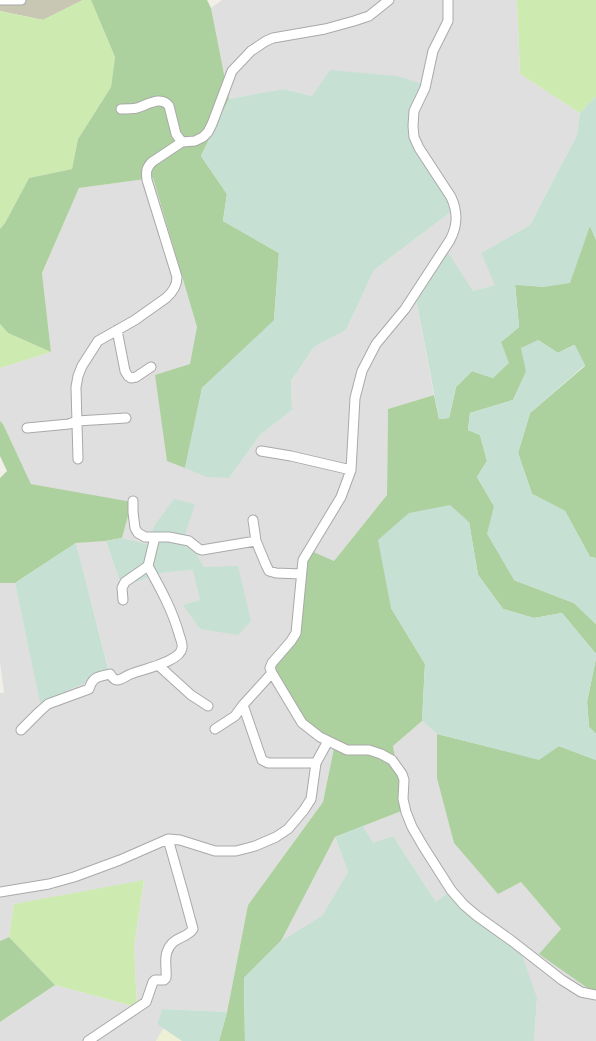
<svg xmlns="http://www.w3.org/2000/svg" width="596" height="1041" font-family="Figtree,sans-serif">
	<style>
		.residential { fill: #e0dfdf }
		.construction { fill: #c7c7b4 }
		.farmland { fill: #eef0d5 }
		.grass { fill: #cdebb0 }
		.forest { fill: #add19e }
		.wetland { fill: #c6e0d4 }
		.lines { fill: none; stroke-linecap: round; stroke-linejoin: round }
		.minor-casing { stroke: #a9a9a9; stroke-width: 11 }
		.minor { stroke: #fff; stroke-width: 9 }
	</style>
	<rect width="100%" height="100%" fill="#f2efe9"/>
	<!-- residential -->
	<path class="residential" d="M 222,0 L 517,0 L 520,74 L 580,113 L 577,135 L 530,225 L 481,253 L 496,285 L 473,291 L 416,298 L 434,395 L 388,409 L 387,495 L 334,561 L 334,748 L 323,802 L 248,905 L 227,1012 L 162,1009 L 157,1024 L 164,1028 L 156,1041 L 0,1041 L 0,1022 L 55,985 L 137,1007 L 134,947 L 144,881 L 14,904 L 9,937 L 0,941 L 0,693 L 4,693 L 0,662 L 0,583 L 15,583 L 40,702 L 109,671 L 76,543 L 106,541 L 122,587 L 161,573 L 194,570 L 200,600 L 184,605 L 200,629 L 204,568 L 185,535 L 151,546 L 122,538 L 132,503 L 31,484 L 3,424 L 0,421 L 0,368 L 51,352 L 42,273 L 79,188 L 153,178 L 197,327 L 191,364 L 229,478 L 260,435 L 292,410 L 291,381 L 314,347 L 346,330 L 374,270 L 456,208 L 312,96 L 283,89 L 229,99 L 211,8 Z
		M 422,721 L 437,734 L 437,778 L 521,882 L 561,929 L 596,994 L 596,1041 L 534,1041 L 537,998 L 436,902 L 393,836 L 373,844 L 363,826 L 403,810 L 393,746 Z
		M 335,837 L 348,872 L 322,917 L 281,941 Z"/>
	<!-- construction -->
	<path class="construction" d="M 0,0 L 83,0 L 43,20 L 0,11 Z"/>
	<!-- farmland -->
	<path class="farmland" d="M 164,1028 L 182,1041 L 156,1041 Z"/>
	<!-- grass -->
	<path class="grass" d="M 83,0 L 91,0 L 115,57 L 111,87 L 78,139 L 72,169 L 29,178 L 5,223 L 0,229 L 0,11 L 43,20 Z
		M 517,0 L 596,0 L 596,96 L 580,113 L 520,74 Z
		M 0,324 L 8,333 L 51,352 L 0,368 Z
		M 144,880 L 134,947 L 137,1007 L 55,985 L 9,937 L 14,904 Z"/>
	<!-- forest -->
	<path class="forest" d="M 91,0 L 207,0 L 211,8 L 229,99 L 201,156 L 227,194 L 223,221 L 279,253 L 274,321 L 202,388 L 185,468 L 167,461 L 155,375 L 190,364 L 197,327 L 153,178 L 79,188 L 42,273 L 51,352 L 8,333 L 0,324 L 0,229 L 5,223 L 29,178 L 72,169 L 78,139 L 111,87 L 115,57 Z
		M 590,226 L 596,240 L 596,558 L 590,557 L 565,511 L 532,494 L 518,453 L 530,413 L 585,366 L 574,345 L 558,353 L 538,340 L 526,372 L 513,400 L 470,413 L 468,430 L 480,435 L 487,461 L 477,477 L 494,506 L 514,580 L 574,603 L 596,624 L 596,654 L 562,613 L 534,618 L 503,609 L 478,575 L 469,522 L 391,608 L 425,664 L 422,721 L 393,746 L 404,810 L 335,837 L 281,941 L 244,978 L 245,1041 L 219,1041 L 227,1012 L 248,905 L 323,802 L 334,748 L 302,725 L 273,668 L 290,646 L 309,550 L 334,561 L 387,495 L 388,409 L 434,395 L 439,419 L 449,418 L 456,387 L 472,371 L 493,378 L 501,342 L 519,327 L 515,284 L 544,287 Z
		M 0,421 L 3,424 L 31,484 L 132,502 L 122,538 L 106,541 L 76,543 L 15,583 L 0,583 L 0,478 L 7,471 L 0,456 Z
		M 596,658 L 596,734 L 589,727 L 587,702 Z
		M 437,734 L 539,759 L 559,746 L 596,760 L 596,994 L 539,954 L 561,929 L 521,882 L 498,894 L 454,843 L 437,778 Z
		M 9,937 L 55,985 L 0,1022 L 0,941 Z"/>
	<!-- wetland -->
	<path class="wetland" d="M 330,70 L 397,76 L 422,84 L 415,124 L 420,151 L 456,208 L 374,270 L 346,330 L 314,347 L 291,381 L 292,410 L 260,435 L 229,478 L 207,477 L 185,468 L 202,388 L 274,320 L 279,253 L 223,221 L 227,194 L 201,156 L 229,99 L 283,89 L 312,96 Z
		M 596,96 L 596,240 L 590,226 L 570,283 L 544,287 L 515,285 L 519,327 L 501,342 L 509,363 L 493,378 L 472,371 L 456,387 L 449,418 L 439,419 L 416,298 L 447,251 L 473,291 L 495,285 L 481,253 L 530,225 L 577,135 L 580,113 Z
		M 538,340 L 558,353 L 575,345 L 585,365 L 530,413 L 518,453 L 532,494 L 565,511 L 590,557 L 596,558 L 596,624 L 574,603 L 514,580 L 487,534 L 494,506 L 477,477 L 487,461 L 480,435 L 468,430 L 470,413 L 513,400 L 526,372 L 521,348 Z
		M 174,499 L 195,504 L 185,535 L 204,567 L 238,566 L 251,621 L 238,635 L 200,629 L 183,605 L 200,600 L 193,570 L 161,573 L 122,587 L 106,541 L 122,538 L 150,545 L 154,526 Z
		M 450,505 L 469,522 L 478,575 L 503,609 L 534,618 L 562,613 L 596,654 L 596,658 L 587,702 L 589,727 L 596,734 L 596,760 L 559,746 L 539,760 L 437,734 L 422,721 L 425,664 L 391,608 L 378,540 L 409,513 Z
		M 76,543 L 109,672 L 40,703 L 15,583 Z
		M 363,826 L 373,843 L 393,836 L 436,902 L 456,887 L 480,924 L 522,955 L 537,998 L 534,1041 L 245,1041 L 244,978 L 281,941 L 322,916 L 348,872 L 335,837 Z
		M 162,1009 L 227,1012 L 219,1041 L 182,1041 L 157,1024 Z"/>
	<g class="lines">
		<defs>
			<path id="minor" d="M 0,0 L 21,0
				M 448,0 L 448,21 L 433,51 L 425,88 L 414,111 L 413,126 L 414,137 L 419,148 L 451,197 C 458,212 458,225 450,240 L 405,309 L 376,344 L 362,371 L 355,398 L 351,470 L 341,497 L 303,560 L 296,633 L 291,641 L 272,663 L 270,668 L 272,673 L 302,723 L 320,737 L 347,750 L 369,750 L 381,754 L 392,760 L 402,774 L 404,780 L 403,799 L 406,812 L 412,827 L 423,846 L 451,890 L 464,905 L 477,916 L 512,941 L 562,980 L 581,992 L 596,995
				M 121,109 C 126,109 132,109 137,108 C 147,105 161,95 169,106 L 176,134 L 182,142
				M 117,330 L 125,371 L 128,376 L 131,378 L 136,377 L 151,367
				M 27,428 L 69,424 L 77,421 L 126,418
				M 261,451 L 291,456 L 351,470
				M 78,459 L 76,387 L 78,376 L 82,366 L 98,341 L 135,320 L 166,298 C 173,292 177,286 177,277 L 147,180 C 146,172 146,168 152,162 L 182,142 L 195,141 L 203,137 L 208,132 L 212,124 L 232,71 L 251,51 L 266,41 L 273,38 L 325,29 L 354,21 L 369,16 L 389,0
				M 133,501 L 133,512 L 135,528 L 138,533 L 145,537 L 169,537 L 189,541 L 199,549 L 202,550 L 256,541
				M 253,520 L 256,541 L 266,565 L 269,571 L 276,573 L 301,574
				M 123,600 L 122,588 L 125,582 L 148,566 L 155,537
				M 158,665 L 191,695 L 208,706
				M 243,705 L 262,760 L 268,763 L 316,763
				M 215,729 L 235,716 L 243,705 L 272,673
				M 21,730 L 39,712 L 48,704 L 89,689 C 93,676 98,677 110,674 C 112,677 114,680 117,680 C 122,680 127,675 131,674 C 143,669 180,662 182,648 C 183,644 180,638 179,634 C 172,609 160,588 148,566
				M 0,892 L 49,884 L 74,877 L 120,860 L 168,839 L 180,840 L 215,851 L 236,851 L 255,846 L 276,837 L 288,829 L 304,810 L 311,799 L 316,763 L 328,741
				M 88,1041 L 146,1002 L 153,982 L 155,980 L 164,980 L 166,978 C 167,969 164,960 167,952 C 172,936 187,939 193,929 L 183,892 L 168,839"/>
		</defs>
		<!-- minor casing -->
		<use href="#minor" class="minor-casing"/>
		<!-- minor -->
		<use href="#minor" class="minor"/>
	</g>
</svg>
